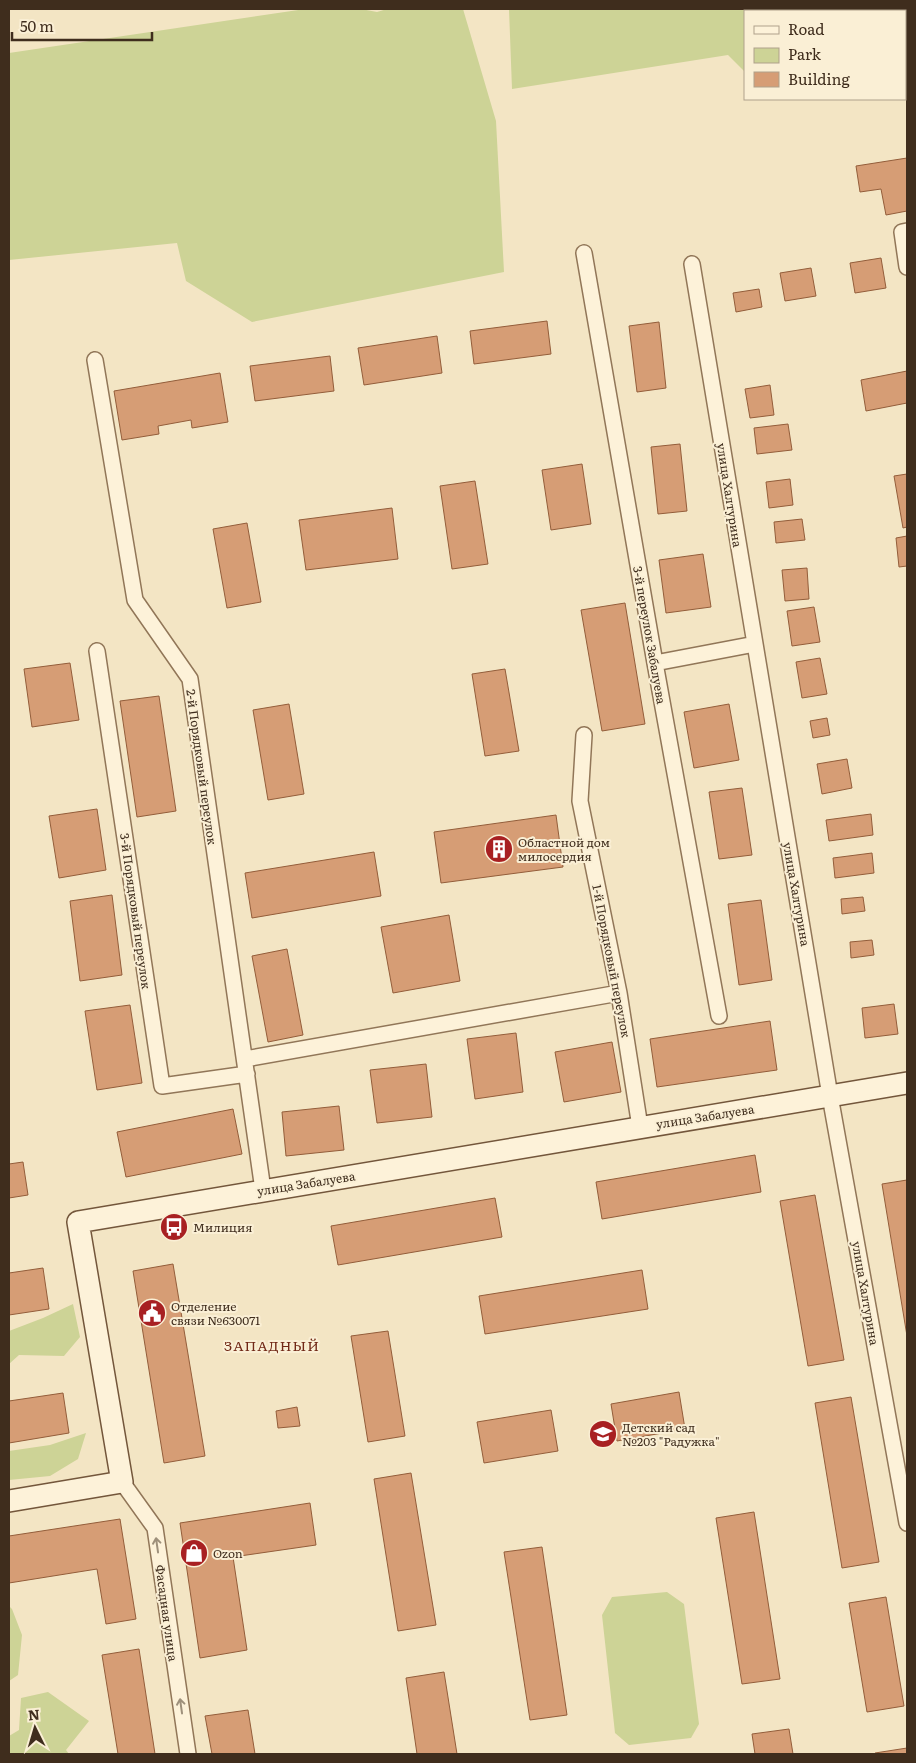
<svg xmlns="http://www.w3.org/2000/svg" width="916" height="1763" font-family="Literata,serif">
	<style>
		.green { fill: #cdd396 }
		.building { fill: #d69d75; stroke: #935d3a }
		.lines { fill: none; stroke-linecap: round; stroke-linejoin: round }
		.street-casing { stroke: #917658; stroke-width: 18 }
		.secondary-casing { stroke: #73563b; stroke-width: 24 }
		.street { stroke: #fdf2d9; stroke-width: 15 }
		.secondary { stroke: #fdf2d9; stroke-width: 21 }
		.oneway { stroke: #9e907b }
		.labels { text-anchor: middle; dominant-baseline: central; stroke-width: 4; stroke-linejoin: round; paint-order: stroke }
		.street-label { font-size: 12px; fill: #3f2d1d; stroke: #faefd5 }
		.poi-label { font-size: 12px; fill: #3f2d1d; stroke: #faefd5; text-anchor: start }
		.neighbourhood-label { font-size: 14px; letter-spacing: 1px; fill: #712917; stroke: #faefd5 }
	</style>
	<rect width="100%" height="100%" fill="#f3e5c4"/>
	<!-- green -->
	<path class="green" d="M 305,9 L 361,9 L 377,12 L 387,9 L 463,9 L 496,121 L 504,272 L 252,322 L 186,281 L 177,243 L 9,260 L 9,53 Z
		M 509,9 L 907,9 L 907,54 L 905,54 L 905,11 L 745,11 L 745,72 L 728,55 L 512,89 Z
		M 73,1304 L 80,1337 L 64,1356 L 19,1355 L 9,1364 L 9,1331 L 43,1318 Z
		M 86,1433 L 78,1459 L 50,1476 L 9,1480 L 9,1451 L 50,1445 Z
		M 667,1592 L 684,1604 L 699,1724 L 691,1738 L 629,1745 L 615,1733 L 602,1615 L 612,1597 Z
		M 9,1606 L 12,1609 L 22,1635 L 18,1675 L 9,1681 Z
		M 48,1692 L 89,1721 L 66,1750 L 69,1754 L 9,1754 L 9,1736 L 19,1730 L 21,1698 Z"/>
	<!-- building -->
	<path class="building" d="M 907,158 L 907,211 L 886,215 L 881,189 L 860,192 L 856,166 Z
		M 881,258 L 886,288 L 855,293 L 850,263 Z
		M 811,268 L 816,296 L 785,301 L 780,273 Z
		M 759,289 L 762,307 L 736,312 L 733,293 Z
		M 547,321 L 551,354 L 474,364 L 470,331 Z
		M 659,322 L 666,388 L 637,392 L 629,326 Z
		M 437,336 L 442,373 L 364,385 L 358,348 Z
		M 330,356 L 334,391 L 255,401 L 250,366 Z
		M 907,371 L 907,403 L 866,411 L 861,380 Z
		M 220,373 L 228,422 L 192,428 L 191,420 L 158,426 L 159,434 L 122,440 L 114,391 Z
		M 770,385 L 774,415 L 750,418 L 745,389 Z
		M 788,424 L 792,450 L 757,454 L 754,428 Z
		M 680,444 L 687,511 L 658,514 L 651,447 Z
		M 582,464 L 591,524 L 551,530 L 542,470 Z
		M 907,474 L 907,527 L 903,528 L 894,476 Z
		M 790,479 L 793,505 L 769,508 L 766,482 Z
		M 475,481 L 488,564 L 452,569 L 440,486 Z
		M 392,508 L 398,559 L 306,570 L 299,520 Z
		M 802,519 L 805,540 L 776,543 L 774,522 Z
		M 247,523 L 261,602 L 227,608 L 213,529 Z
		M 907,536 L 907,566 L 899,567 L 896,538 Z
		M 703,554 L 711,607 L 666,613 L 659,560 Z
		M 807,568 L 809,599 L 785,601 L 782,570 Z
		M 625,603 L 645,724 L 602,731 L 581,610 Z
		M 814,607 L 820,642 L 792,646 L 787,611 Z
		M 820,658 L 827,694 L 802,698 L 796,662 Z
		M 70,663 L 79,720 L 32,727 L 24,669 Z
		M 505,669 L 519,751 L 485,756 L 472,674 Z
		M 159,696 L 176,811 L 137,817 L 120,701 Z
		M 289,704 L 304,794 L 268,800 L 253,710 Z
		M 729,704 L 739,760 L 694,768 L 684,712 Z
		M 827,718 L 830,735 L 813,738 L 810,721 Z
		M 847,759 L 852,788 L 822,794 L 817,764 Z
		M 742,788 L 752,855 L 719,859 L 709,792 Z
		M 97,809 L 106,870 L 59,878 L 49,816 Z
		M 871,814 L 873,835 L 829,841 L 826,820 Z
		M 556,815 L 563,867 L 441,883 L 434,832 Z
		M 374,852 L 381,896 L 252,918 L 245,873 Z
		M 872,853 L 874,873 L 835,878 L 833,858 Z
		M 112,895 L 122,975 L 80,981 L 70,901 Z
		M 863,897 L 865,911 L 842,914 L 841,899 Z
		M 761,900 L 772,980 L 739,985 L 728,904 Z
		M 449,915 L 460,981 L 393,993 L 381,927 Z
		M 872,940 L 874,955 L 851,958 L 850,942 Z
		M 287,949 L 303,1035 L 268,1042 L 252,956 Z
		M 894,1004 L 898,1034 L 865,1038 L 862,1008 Z
		M 130,1005 L 142,1083 L 97,1090 L 85,1011 Z
		M 770,1021 L 777,1070 L 657,1087 L 650,1039 Z
		M 516,1033 L 523,1092 L 475,1099 L 467,1039 Z
		M 612,1042 L 621,1092 L 564,1102 L 555,1052 Z
		M 426,1064 L 432,1117 L 377,1123 L 370,1070 Z
		M 339,1106 L 344,1150 L 286,1156 L 282,1112 Z
		M 233,1109 L 242,1154 L 126,1177 L 117,1132 Z
		M 755,1155 L 761,1192 L 602,1219 L 596,1182 Z
		M 23,1162 L 28,1195 L 9,1198 L 9,1164 Z
		M 907,1180 L 907,1336 L 882,1184 Z
		M 815,1195 L 844,1360 L 808,1366 L 780,1201 Z
		M 495,1198 L 502,1237 L 338,1265 L 331,1226 Z
		M 173,1264 L 205,1456 L 164,1463 L 133,1271 Z
		M 43,1268 L 49,1309 L 9,1315 L 9,1273 Z
		M 642,1270 L 648,1309 L 485,1334 L 479,1296 Z
		M 388,1331 L 405,1436 L 368,1442 L 351,1336 Z
		M 679,1392 L 685,1429 L 617,1441 L 611,1404 Z
		M 63,1393 L 69,1433 L 9,1443 L 9,1401 Z
		M 851,1397 L 879,1562 L 842,1568 L 815,1403 Z
		M 297,1407 L 300,1426 L 278,1428 L 276,1411 Z
		M 551,1410 L 558,1451 L 484,1463 L 477,1422 Z
		M 411,1473 L 436,1625 L 398,1631 L 374,1479 Z
		M 310,1503 L 316,1545 L 233,1557 L 247,1650 L 200,1658 L 180,1523 Z
		M 754,1512 L 780,1679 L 742,1684 L 716,1518 Z
		M 120,1519 L 136,1619 L 106,1624 L 97,1569 L 9,1583 L 9,1536 Z
		M 542,1547 L 567,1715 L 530,1720 L 504,1552 Z
		M 886,1597 L 904,1706 L 867,1712 L 849,1603 Z
		M 139,1649 L 155,1754 L 118,1754 L 102,1655 Z
		M 444,1672 L 457,1754 L 417,1754 L 406,1678 Z
		M 248,1710 L 255,1754 L 212,1754 L 205,1716 Z
		M 789,1729 L 793,1754 L 755,1754 L 752,1734 Z
		M 907,1748 L 907,1754 L 875,1754 L 875,1753 Z"/>
	<g class="lines">
		<defs>
			<path id="street" d="M 907,231 L 902,232 L 907,267
				M 584,253 L 655,663 L 719,1016
				M 692,264 L 830,1096 L 907,1523
				M 95,360 L 135,600 L 190,679 L 263,1190
				M 97,651 L 162,1086 L 247,1074
				M 655,663 L 755,644
				M 584,735 L 580,801 L 619,993 L 640,1127
				M 245,1059 L 619,993
				M 122,1482 L 155,1528 L 188,1754"/>
			<path id="secondary" d="M 9,1501 L 122,1482 L 78,1222 L 907,1083"/>
		</defs>
		<!-- street casing -->
		<use href="#street" class="street-casing"/>
		<!-- secondary casing -->
		<use href="#secondary" class="secondary-casing"/>
		<!-- street -->
		<use href="#street" class="street"/>
		<!-- secondary -->
		<use href="#secondary" class="secondary"/>
	</g>
	<!-- one-way arrows -->
	<defs><path id="oneway-shaft" d="M-6 0H5M1.5-3L5.5 0L1.5 3" fill="none" stroke-width="1.6" stroke-linecap="round" stroke-linejoin="round" transform="scale(1.25)"/></defs>
	<g class="oneway">
		<use href="#oneway-shaft" transform="translate(157 1545) rotate(-98)"/>
		<use href="#oneway-shaft" transform="translate(181 1706) rotate(-98)"/>
	</g>
	<!-- icons -->
	<defs>
		<symbol id="building-disc" viewBox="-11 -11 22 22"><circle r="9.5" fill="#a82022" stroke="#faefd5"/><path d="M-4-6H4V6H1V3H-1V6H-4ZM-2.5-4.3h1.7v1.8h-1.7ZM.8-4.3h1.7v1.8H.8ZM-2.5-1h1.7V.8h-1.7ZM.8-1h1.7V.8H.8Z" fill="#fff"/></symbol>
		<symbol id="bus-disc" viewBox="-11 -11 22 22"><circle r="9.5" fill="#a82022" stroke="#faefd5"/><path d="M-5-6H5V4H4V6H2V4H-2V6H-4V4H-5ZM-3.5-4V0h7V-4ZM-3.5 1.2v1.5H-2V1.2ZM2 1.2v1.5H3.5V1.2Z" fill="#fff"/></symbol>
		<symbol id="civic-disc" viewBox="-11 -11 22 22"><circle r="9.5" fill="#a82022" stroke="#faefd5"/><path d="M-.6-6.5H3V-4.5H.6V-3L4-1V1h2V6H-6V1h2V-1L-.6-3ZM-1.2 2.5V6h2.4V2.5Z" fill="#fff"/></symbol>
		<symbol id="school-disc" viewBox="-11 -11 22 22"><circle r="9.5" fill="#a82022" stroke="#faefd5"/><path d="M0-5L7-2L0 1L-7-2ZM-4 1L0 2.5L4 1V4Q0 6-4 4Z" fill="#fff"/></symbol>
		<symbol id="shop-disc" viewBox="-11 -11 22 22"><circle r="9.5" fill="#a82022" stroke="#faefd5"/><path d="M-5-2.5h2.3a2.7 3.5 0 0 1 5.4 0H5L5.5 6h-11ZM-1.5-2.5h3a1.5 2.3 0 0 0-3 0Z" fill="#fff"/></symbol>
	</defs>
	<g fill-rule="evenodd">
		<use href="#building-disc" x="483" y="833" width="32" height="32"/>
		<use href="#bus-disc" x="158" y="1211" width="32" height="32"/>
		<use href="#civic-disc" x="136" y="1297" width="32" height="32"/>
		<use href="#school-disc" x="587" y="1418" width="32" height="32"/>
		<use href="#shop-disc" x="178" y="1537" width="32" height="32"/>
	</g>
	<g class="labels">
		<!-- street labels -->
		<g class="street-label">
			<text transform="translate(730 495) rotate(81)">улица Халтурина</text>
			<text transform="translate(650 635) rotate(80)">3-й переулок Забалуева</text>
			<text transform="translate(202 767) rotate(82)">2-й Порядковый переулок</text>
			<text transform="translate(797 894) rotate(80)">улица Халтурина</text>
			<text transform="translate(136 911) rotate(82)">3-й Порядковый переулок</text>
			<text transform="translate(612 961) rotate(79)">1-й Порядковый переулок</text>
			<text transform="translate(705 1116) rotate(-9)">улица Забалуева</text>
			<text transform="translate(306 1183) rotate(-9)">улица Забалуева</text>
			<text transform="translate(866 1293) rotate(80)">улица Халтурина</text>
			<text transform="translate(167 1613) rotate(82)">Фасадная улица</text>
		</g>
		<!-- poi labels -->
		<g class="poi-label">
			<text x="518" y="842">Областной дом<tspan x="518" dy="14">милосердия</tspan></text>
			<text x="193" y="1227">Милиция</text>
			<text x="171" y="1306">Отделение<tspan x="171" dy="14">связи №630071</tspan></text>
			<text x="622" y="1427">Детский сад<tspan x="622" dy="14">№203 "Радужка"</tspan></text>
			<text x="213" y="1553">Ozon</text>
		</g>
		<!-- neighbourhood labels -->
		<g class="neighbourhood-label">
			<text x="272" y="1345">ЗАПАДНЫЙ</text>
		</g>
	</g>
	<!-- border -->
	<rect width="916" height="1763" fill="none" stroke="#3f2d1d" stroke-width="20"/>
	<!-- legend -->
	<rect x="744" y="10" width="162" height="90" fill="#faefd5" stroke="#afa18b"/>
	<rect x="754" y="26" width="25" height="8" fill="#fdf2d9" stroke="#afa18b"/>
	<text x="788" y="35" font-size="15" fill="#3f2d1d">Road</text>
	<rect x="754" y="48" width="25" height="15" fill="#cdd396" stroke="#afa18b"/>
	<text x="788" y="60" font-size="15" fill="#3f2d1d">Park</text>
	<rect x="754" y="72" width="25" height="15" fill="#d69d75" stroke="#afa18b"/>
	<text x="788" y="85" font-size="15" fill="#3f2d1d">Building</text>
	<!-- north arrow -->
	<g transform="translate(35 1728) rotate(355)" stroke="#faefd5" stroke-width="4" paint-order="stroke">
	<path d="M0-4L9 19L0 12L-9 19Z" fill="#3f2d1d"/>
	<text y="-8" font-size="14" font-weight="bold" text-anchor="middle" fill="#3f2d1d">N</text>
	</g>
	<!-- scale -->
	<path d="M12 32v8h140v-8" fill="none" stroke="#3f2d1d" stroke-width="2.5"/>
	<text x="20" y="32" font-size="15" fill="#3f2d1d" stroke="#faefd5" stroke-width="4" paint-order="stroke">50 m</text>
</svg>
